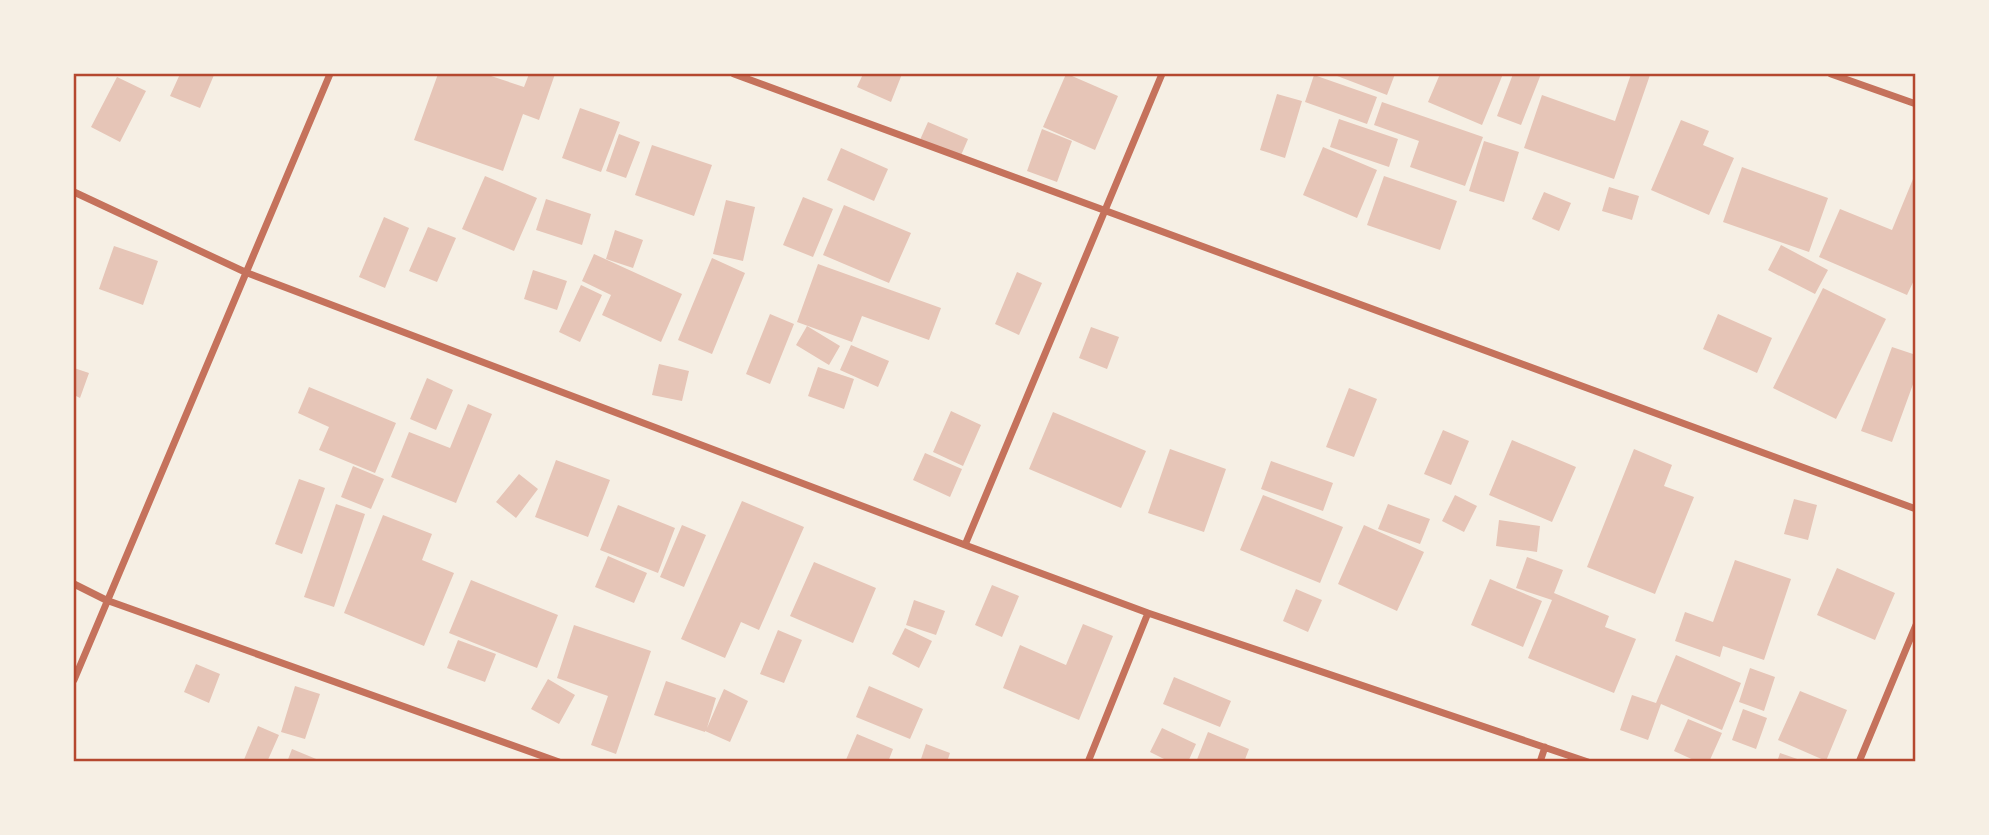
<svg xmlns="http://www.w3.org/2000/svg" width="1989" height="835" font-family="'Sofia Sans Condensed',sans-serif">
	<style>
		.building { fill: #e6c5b7 }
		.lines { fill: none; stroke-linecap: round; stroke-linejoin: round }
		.minor { stroke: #c5725c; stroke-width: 7 }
		.neatline { fill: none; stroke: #b5482f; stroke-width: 2.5 }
	</style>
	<rect width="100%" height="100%" fill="#f6efe4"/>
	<!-- building -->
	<path class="building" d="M 180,74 L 209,74 L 214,75 L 200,108 L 170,96 Z
		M 438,74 L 485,74 L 524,87 L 529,74 L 555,74 L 539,120 L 523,114 L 503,171 L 414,140 Z
		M 863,74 L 902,74 L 891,102 L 857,87 Z
		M 1066,74 L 1073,74 L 1072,76 L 1118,96 L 1095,150 L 1043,127 Z
		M 1332,74 L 1395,74 L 1387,95 Z
		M 1440,74 L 1503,74 L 1482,125 L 1428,102 Z
		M 1513,74 L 1541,74 L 1521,125 L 1497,116 Z
		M 1631,74 L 1650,75 L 1614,179 L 1524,148 L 1542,95 L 1615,121 Z
		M 1314,75 L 1377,97 L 1367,124 L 1305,102 Z
		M 117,77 L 146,91 L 120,142 L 91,127 Z
		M 1277,94 L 1302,101 L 1285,158 L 1260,150 Z
		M 1382,102 L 1483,137 L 1465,186 L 1410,167 L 1419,141 L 1374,125 Z
		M 580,108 L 620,122 L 601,172 L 562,158 Z
		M 1339,119 L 1398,139 L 1389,167 L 1330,147 Z
		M 1681,120 L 1709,131 L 1703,145 L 1734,158 L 1709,215 L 1651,190 Z
		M 928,122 L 968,139 L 959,160 L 919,142 Z
		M 1042,129 L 1072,141 L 1057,182 L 1027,171 Z
		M 619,134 L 640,142 L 626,178 L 606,171 Z
		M 1484,141 L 1519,152 L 1504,202 L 1469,191 Z
		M 652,145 L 712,165 L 694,216 L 635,195 Z
		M 1323,147 L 1377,170 L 1357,218 L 1303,195 Z
		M 841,148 L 888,169 L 874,201 L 827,180 Z
		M 1742,167 L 1828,198 L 1809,252 L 1723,222 Z
		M 485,176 L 537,198 L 514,251 L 462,229 Z
		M 1384,176 L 1457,201 L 1440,250 L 1367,225 Z
		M 1913,179 L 1916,180 L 1916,276 L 1907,295 L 1819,257 L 1840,209 L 1892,230 Z
		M 1609,187 L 1639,196 L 1632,220 L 1602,211 Z
		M 1544,192 L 1571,203 L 1559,231 L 1532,219 Z
		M 803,197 L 833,209 L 813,257 L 783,245 Z
		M 546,199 L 591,214 L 582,245 L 536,230 Z
		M 726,200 L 755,207 L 743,261 L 713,254 Z
		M 844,205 L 911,233 L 889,283 L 823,255 Z
		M 384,217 L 409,228 L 385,288 L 359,277 Z
		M 428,227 L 456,238 L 437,282 L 409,271 Z
		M 615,230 L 643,240 L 633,268 L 606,259 Z
		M 1781,245 L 1828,270 L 1815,294 L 1768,270 Z
		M 114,246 L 158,261 L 143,305 L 99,289 Z
		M 594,254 L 682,294 L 661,342 L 602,315 L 611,295 L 582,281 Z
		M 712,258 L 745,273 L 712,354 L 678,340 Z
		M 818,264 L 941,308 L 929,340 L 862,316 L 852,342 L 797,322 Z
		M 533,270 L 567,281 L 557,310 L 524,299 Z
		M 1017,272 L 1042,283 L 1019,335 L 995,324 Z
		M 581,285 L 602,295 L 580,342 L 559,332 Z
		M 1823,288 L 1886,319 L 1836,419 L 1773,388 Z
		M 770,314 L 794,324 L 770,384 L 746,374 Z
		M 1718,314 L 1772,338 L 1757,373 L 1703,349 Z
		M 807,326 L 840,346 L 829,365 L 796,345 Z
		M 1091,327 L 1119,337 L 1107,369 L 1079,358 Z
		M 851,345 L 889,361 L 878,387 L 840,370 Z
		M 1892,347 L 1916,355 L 1916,376 L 1892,442 L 1861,431 Z
		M 659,364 L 689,371 L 682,401 L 652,395 Z
		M 818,367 L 854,379 L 844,409 L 808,396 Z
		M 74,368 L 89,373 L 80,398 L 74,395 Z
		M 427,378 L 453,390 L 436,430 L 410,419 Z
		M 309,387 L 396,423 L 375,473 L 319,450 L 329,427 L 298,413 Z
		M 1349,388 L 1377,399 L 1354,457 L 1326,447 Z
		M 468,404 L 492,414 L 456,503 L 391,477 L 409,432 L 450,448 Z
		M 951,411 L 981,425 L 963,466 L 933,452 Z
		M 1053,412 L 1146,451 L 1121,508 L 1029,469 Z
		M 1443,430 L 1469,441 L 1451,485 L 1424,474 Z
		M 1512,440 L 1576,467 L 1552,522 L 1489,495 Z
		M 1170,449 L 1226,469 L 1204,532 L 1148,513 Z
		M 1634,449 L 1672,465 L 1664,486 L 1694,497 L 1655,594 L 1587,567 Z
		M 925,453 L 962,469 L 950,497 L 913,480 Z
		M 556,460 L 610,480 L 588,537 L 535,517 Z
		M 1271,461 L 1333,483 L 1323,511 L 1261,489 Z
		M 353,466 L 384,479 L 371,509 L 341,497 Z
		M 519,474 L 538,489 L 516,518 L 496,502 Z
		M 299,479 L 325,488 L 302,554 L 275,544 Z
		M 1263,495 L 1343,527 L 1320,583 L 1240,550 Z
		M 1455,495 L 1477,506 L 1464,532 L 1442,521 Z
		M 1794,499 L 1817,505 L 1808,540 L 1784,534 Z
		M 742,501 L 804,527 L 759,630 L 741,622 L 725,658 L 681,639 Z
		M 336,504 L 365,514 L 334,607 L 304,597 Z
		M 1388,504 L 1430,519 L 1420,544 L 1378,529 Z
		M 618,505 L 675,528 L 658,573 L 600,550 Z
		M 383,515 L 432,534 L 422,560 L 454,573 L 424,646 L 344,613 Z
		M 1499,520 L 1540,526 L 1537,552 L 1496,546 Z
		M 682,525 L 706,535 L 684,587 L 660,577 Z
		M 1364,525 L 1424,552 L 1397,611 L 1338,584 Z
		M 608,556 L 647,573 L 634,603 L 595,587 Z
		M 1527,557 L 1563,570 L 1554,593 L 1609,616 L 1605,627 L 1636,639 L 1614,693 L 1528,658 L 1552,600 L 1516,588 Z
		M 1735,560 L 1791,579 L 1764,660 L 1723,646 L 1720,657 L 1675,641 L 1685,612 L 1713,622 Z
		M 814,562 L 876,588 L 853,643 L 790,616 Z
		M 1837,568 L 1895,593 L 1875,640 L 1817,615 Z
		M 1490,579 L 1542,601 L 1523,647 L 1471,625 Z
		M 471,580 L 558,615 L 537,668 L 449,633 Z
		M 992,585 L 1019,596 L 1002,637 L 975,625 Z
		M 1296,589 L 1322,600 L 1308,632 L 1283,621 Z
		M 914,600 L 945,611 L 936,635 L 906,625 Z
		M 1083,624 L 1113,636 L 1079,720 L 1003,688 L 1020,645 L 1066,665 Z
		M 574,625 L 651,651 L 616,754 L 591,745 L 608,696 L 557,678 Z
		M 905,628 L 932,641 L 919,668 L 892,654 Z
		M 778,630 L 802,640 L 784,683 L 760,674 Z
		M 458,640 L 496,654 L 485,682 L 447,668 Z
		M 1676,655 L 1741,683 L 1722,730 L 1661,704 L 1648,740 L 1620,730 L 1632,695 L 1656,703 Z
		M 196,664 L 220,674 L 209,703 L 184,692 Z
		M 1750,668 L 1775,677 L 1764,711 L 1739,702 Z
		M 1174,677 L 1231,701 L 1220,727 L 1163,704 Z
		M 548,679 L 575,695 L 559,724 L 531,709 Z
		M 666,681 L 716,698 L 707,728 L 724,689 L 748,701 L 730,742 L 705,731 L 705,732 L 654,715 Z
		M 295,686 L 320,694 L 305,739 L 281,732 Z
		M 869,686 L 923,709 L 910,739 L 856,717 Z
		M 1800,691 L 1847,710 L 1826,761 L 1778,740 Z
		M 1743,709 L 1767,718 L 1756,749 L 1732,740 Z
		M 1688,719 L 1722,733 L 1709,762 L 1698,762 L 1674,751 Z
		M 258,726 L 279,735 L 267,762 L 243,762 Z
		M 1162,728 L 1196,744 L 1188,762 L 1170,762 L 1150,752 Z
		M 1208,732 L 1249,749 L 1244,762 L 1196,762 Z
		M 857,734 L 893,749 L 888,762 L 845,762 Z
		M 926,744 L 950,753 L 947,762 L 920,762 Z
		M 292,749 L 321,761 L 321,762 L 287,762 Z
		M 1780,753 L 1803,761 L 1803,762 L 1777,762 Z"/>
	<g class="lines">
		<!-- minor -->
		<path class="minor" d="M 734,74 L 1916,509
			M 1831,74 L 1916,104
			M 74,192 L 245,272 L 965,545 L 1148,613 L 1588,762
			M 965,545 L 1162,74
			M 74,584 L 106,600 L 559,762
			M 74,680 L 330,74
			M 1088,762 L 1148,613
			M 1540,762 L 1545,747
			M 1859,762 L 1916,625"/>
	</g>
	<!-- border -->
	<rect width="1989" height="835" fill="none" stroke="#f6efe4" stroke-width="150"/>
	<rect x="75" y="75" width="1839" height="685" class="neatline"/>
</svg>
